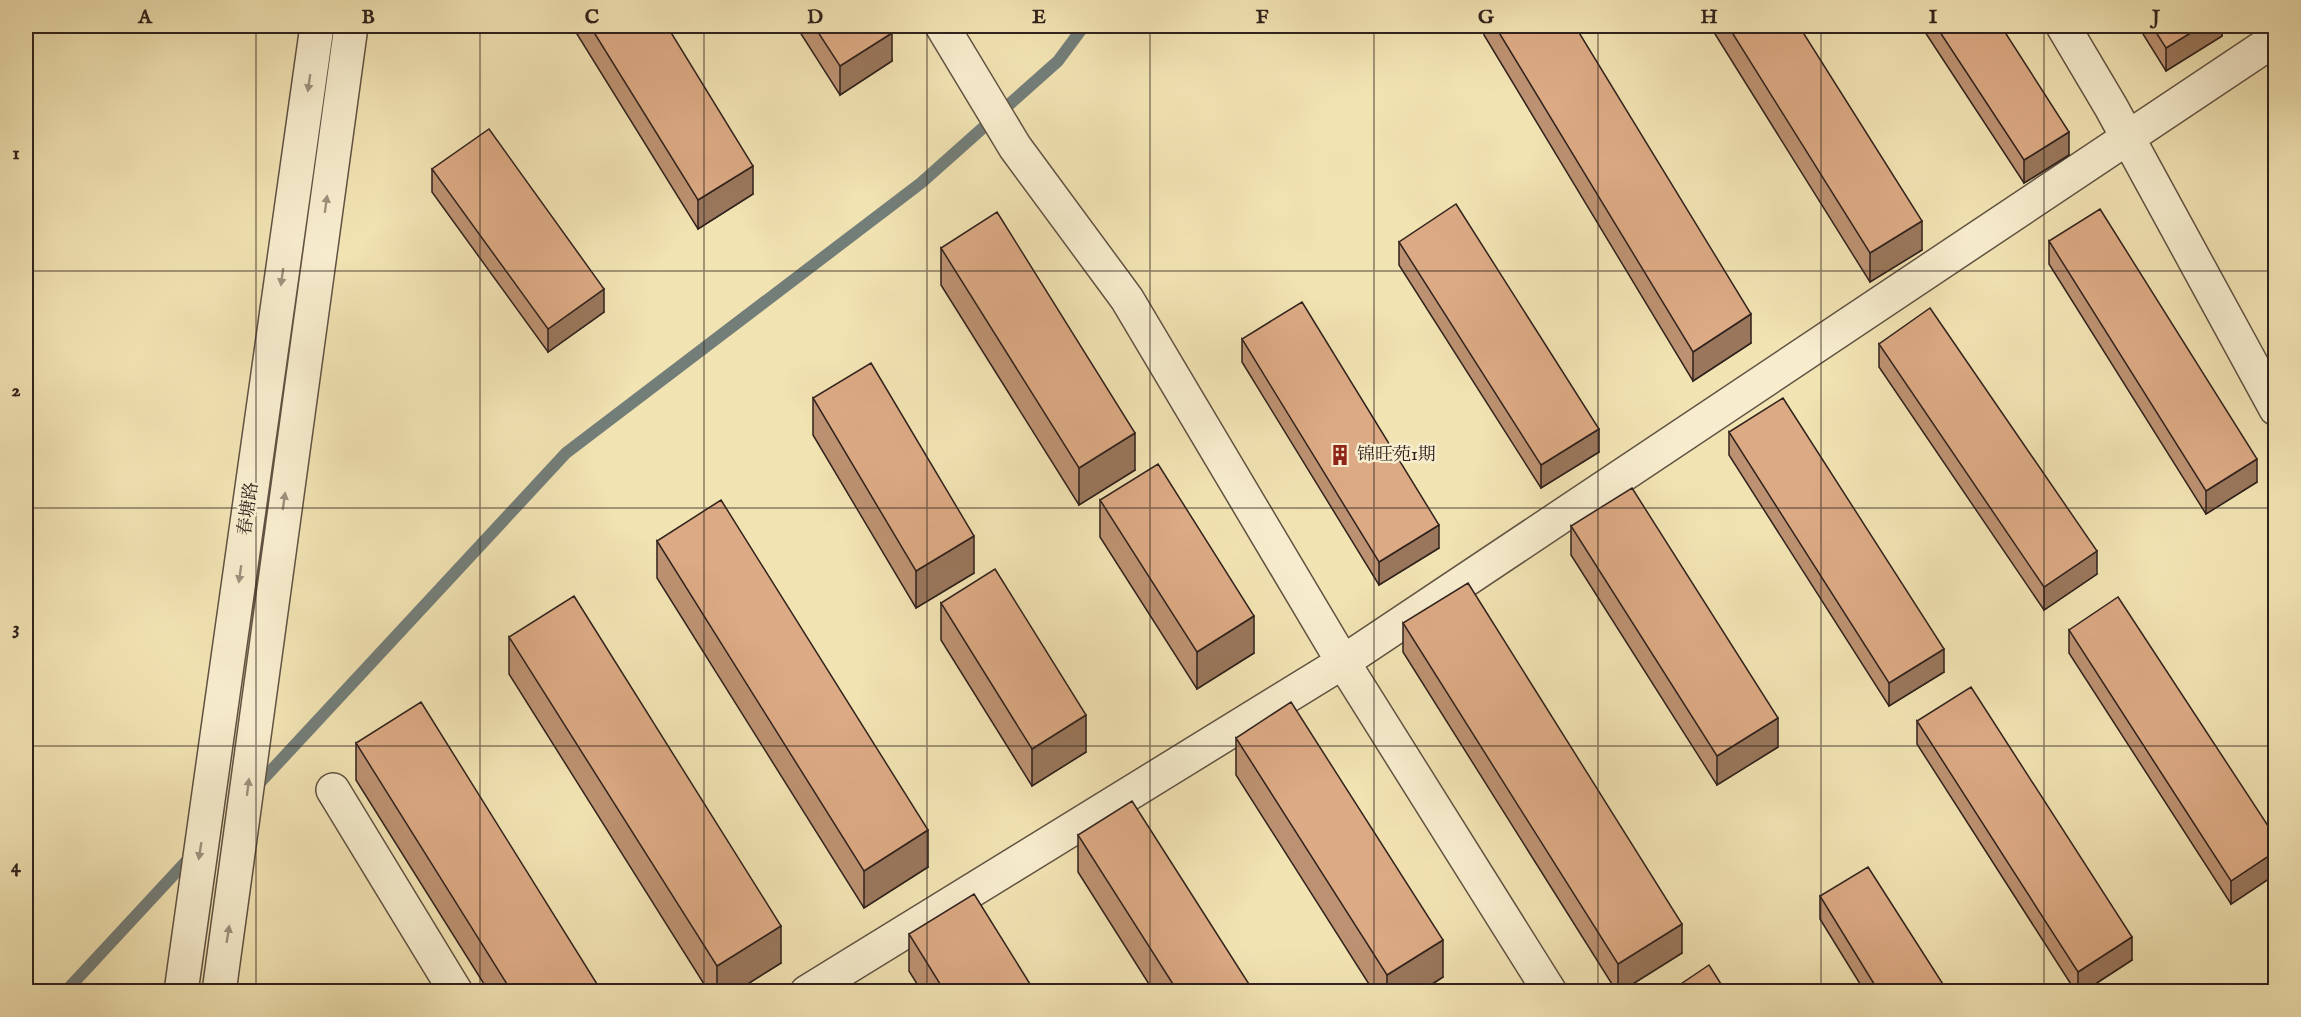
<svg xmlns="http://www.w3.org/2000/svg" width="2301" height="1017" font-family="'IM FELL English','Noto Serif SC',serif">
	<style>
		.lines { fill: none; stroke-linecap: round; stroke-linejoin: round }
		.stream { stroke: #737e79; stroke-width: 12 }
		.minor-casing { stroke: #605242; stroke-width: 36 }
		.minor { stroke: #f7edce; stroke-width: 33 }
		.wall { fill: #bd9272; stroke: #30221d; stroke-width: 1.5 }
		.shaded-wall { fill: #9a775c; stroke: #30221d; stroke-width: 1.5 }
		.building { fill: #dcaa84; stroke: #30221d; stroke-width: 1.5 }
		.oneway { fill: #9d927e }
		.grid { fill: none; stroke: #30221d; stroke-width: 1.5; stroke-opacity: 0.55 }
		.labels { text-anchor: middle; dominant-baseline: central; stroke-width: 5; stroke-linejoin: round; paint-order: stroke }
		.poi-label { font-size: 18px; fill: #30221d; stroke: #f7edce; text-anchor: start }
		.street-label { font-size: 18px; fill: #30221d; stroke: #f7edce }
		.neatline { fill: none; stroke: #30221d; stroke-width: 2 }
		.grid-label { font-size: 20px; text-anchor: middle; font-weight: bold; fill: #30221d }
	</style>
	<rect width="100%" height="100%" fill="#f2e3b3"/>
	<filter id="stains"><feTurbulence type="fractalNoise" baseFrequency=".00333" numOctaves="4"/><feColorMatrix values="0 0 0 0 .2 0 0 0 0 .09 0 0 0 0 .02 0 0 0 .5 -.17"/></filter>
	<radialGradient id="worn" r=".72"><stop offset=".6" stop-color="#630" stop-opacity="0"/><stop offset="1" stop-color="#630" stop-opacity=".3"/></radialGradient>
	<g class="lines">
		<!-- stream -->
		<path class="stream" d="M 254,789 L 566,453 L 921,183 L 1058,61 L 1084,26
			M 65,992 L 193,854"/>
		<defs>
			<path id="minor" d="M 942,26 L 1015,147 L 1127,299 L 1343,662 L 1550,992
				M 2063,26 L 2111,107 L 2276,409
				M 333,790 L 456,992
				M 181,992 L 317,26
				M 219,992 L 351,26
				M 807,992 L 1343,662 L 2268,44 L 2276,43"/>
		</defs>
		<!-- minor casing -->
		<use href="#minor" class="minor-casing"/>
		<!-- minor -->
		<use href="#minor" class="minor"/>
	</g>
	<!-- wall -->
	<path class="wall" d="M 572,26 L 667,26 L 753,194 L 698,229 Z
		M 796,26 L 887,26 L 892,61 L 840,95 Z
		M 1484,26 L 1575,26 L 1751,343 L 1693,381 L 1484,35 Z
		M 1710,26 L 1799,26 L 1922,250 L 1870,282 Z
		M 1921,26 L 2001,26 L 2069,155 L 2024,183 Z
		M 2138,26 L 2222,26 L 2222,36 L 2166,71 Z
		M 432,169 L 604,312 L 548,352 L 432,192 Z
		M 2049,241 L 2257,482 L 2206,514 L 2049,264 Z
		M 1399,242 L 1599,452 L 1541,488 L 1399,265 Z
		M 941,248 L 1135,470 L 1079,505 L 941,285 Z
		M 1242,339 L 1439,548 L 1379,585 L 1242,362 Z
		M 1879,344 L 2097,574 L 2044,610 L 1879,367 Z
		M 813,398 L 974,573 L 916,608 L 813,435 Z
		M 1729,432 L 1944,672 L 1889,706 L 1729,455 Z
		M 1100,500 L 1254,653 L 1197,689 L 1100,537 Z
		M 1571,526 L 1778,747 L 1717,785 L 1571,555 Z
		M 657,541 L 928,867 L 864,908 L 657,578 Z
		M 941,603 L 1086,752 L 1032,786 L 941,640 Z
		M 1403,623 L 1682,953 L 1620,992 L 1617,992 L 1403,652 Z
		M 2069,630 L 2276,838 L 2276,874 L 2231,904 L 2069,653 Z
		M 509,637 L 781,963 L 735,992 L 709,992 L 509,674 Z
		M 1917,721 L 2132,960 L 2083,992 L 2076,992 L 1917,744 Z
		M 1236,738 L 1443,977 L 1420,992 L 1374,992 L 1236,775 Z
		M 356,743 L 602,992 L 489,992 L 356,780 Z
		M 1078,835 L 1254,992 L 1154,992 L 1078,872 Z
		M 1820,896 L 1948,992 L 1865,992 L 1820,919 Z
		M 909,934 L 1035,992 L 922,992 L 909,971 Z"/>
	<!-- shaded-wall -->
	<path class="shaded-wall" d="M 2202,26 L 2222,26 L 2222,36 L 2166,71 L 2166,48 Z
		M 892,33 L 892,61 L 840,95 L 840,66 Z
		M 2069,132 L 2069,155 L 2024,183 L 2024,160 Z
		M 753,166 L 753,194 L 698,229 L 698,200 Z
		M 1922,221 L 1922,250 L 1870,282 L 1870,253 Z
		M 604,289 L 604,312 L 548,352 L 548,329 Z
		M 1751,314 L 1751,343 L 1693,381 L 1693,352 Z
		M 1599,429 L 1599,452 L 1541,488 L 1541,465 Z
		M 1135,433 L 1135,470 L 1079,505 L 1079,468 Z
		M 2257,459 L 2257,482 L 2206,514 L 2206,491 Z
		M 1439,525 L 1439,548 L 1379,585 L 1379,562 Z
		M 974,536 L 974,573 L 916,608 L 916,571 Z
		M 2097,551 L 2097,574 L 2044,610 L 2044,587 Z
		M 1254,616 L 1254,653 L 1197,689 L 1197,652 Z
		M 1944,649 L 1944,672 L 1889,706 L 1889,683 Z
		M 1086,715 L 1086,752 L 1032,786 L 1032,749 Z
		M 1778,718 L 1778,747 L 1717,785 L 1717,756 Z
		M 928,830 L 928,867 L 864,908 L 864,871 Z
		M 2276,851 L 2276,874 L 2231,904 L 2231,881 Z
		M 1682,924 L 1682,953 L 1620,992 L 1618,992 L 1618,964 Z
		M 781,926 L 781,963 L 735,992 L 717,992 L 717,966 Z
		M 2132,937 L 2132,960 L 2083,992 L 2078,992 L 2078,972 Z
		M 1443,940 L 1443,977 L 1420,992 L 1387,992 L 1387,975 Z"/>
	<!-- building -->
	<path class="building" d="M 590,26 L 667,26 L 753,166 L 698,200 Z
		M 814,26 L 887,26 L 892,33 L 840,66 Z
		M 1495,26 L 1575,26 L 1751,314 L 1693,352 Z
		M 1728,26 L 1799,26 L 1922,221 L 1870,253 Z
		M 1936,26 L 2001,26 L 2069,132 L 2024,160 Z
		M 2152,26 L 2202,26 L 2166,48 Z
		M 489,129 L 604,289 L 548,329 L 432,169 Z
		M 1456,204 L 1599,429 L 1541,465 L 1399,242 Z
		M 2100,209 L 2257,459 L 2206,491 L 2049,241 Z
		M 997,212 L 1135,433 L 1079,468 L 941,248 Z
		M 1302,302 L 1439,525 L 1379,562 L 1242,339 Z
		M 1930,308 L 2097,551 L 2044,587 L 1879,344 Z
		M 871,363 L 974,536 L 916,571 L 813,398 Z
		M 1783,398 L 1944,649 L 1889,683 L 1729,432 Z
		M 1158,464 L 1254,616 L 1197,652 L 1100,500 Z
		M 1632,488 L 1778,718 L 1717,756 L 1571,526 Z
		M 721,500 L 928,830 L 864,871 L 657,541 Z
		M 995,569 L 1086,715 L 1032,749 L 941,603 Z
		M 1468,583 L 1682,924 L 1618,964 L 1403,623 Z
		M 574,596 L 781,926 L 717,966 L 509,637 Z
		M 2118,597 L 2276,838 L 2276,851 L 2231,881 L 2069,630 Z
		M 1971,687 L 2132,937 L 2078,972 L 1917,721 Z
		M 421,702 L 602,992 L 512,992 L 356,743 Z
		M 1291,702 L 1443,940 L 1387,975 L 1236,738 Z
		M 1132,801 L 1254,992 L 1178,992 L 1078,835 Z
		M 1868,867 L 1948,992 L 1879,992 L 1820,896 Z
		M 974,894 L 1035,992 L 945,992 L 909,934 Z
		M 1709,965 L 1726,992 L 1669,992 Z
		M 810,985 L 814,992 L 799,992 Z"/>
	<!-- one-way arrows -->
	<defs><path id="oneway-solid" d="M-6-.8H1V-3.2L6.5 0L1 3.2V.8H-6Z" transform="scale(1.5)"/></defs>
	<g class="oneway">
		<use href="#oneway-solid" transform="translate(309 83) rotate(98)"/>
		<use href="#oneway-solid" transform="translate(326 204) rotate(-82)"/>
		<use href="#oneway-solid" transform="translate(282 277) rotate(98)"/>
		<use href="#oneway-solid" transform="translate(284 501) rotate(-82)"/>
		<use href="#oneway-solid" transform="translate(240 574) rotate(98)"/>
		<use href="#oneway-solid" transform="translate(248 787) rotate(-83)"/>
		<use href="#oneway-solid" transform="translate(200 851) rotate(99)"/>
		<use href="#oneway-solid" transform="translate(228 934) rotate(-81)"/>
	</g>
	<!-- grid -->
	<path class="grid" d="M 256,26 L 256,992M 480,26 L 480,992M 704,26 L 704,992M 927,26 L 927,992M 1150,26 L 1150,992M 1374,26 L 1374,992M 1598,26 L 1598,992M 1821,26 L 1821,992M 2044,26 L 2044,992M 26,271 L 2276,271M 26,508 L 2276,508M 26,746 L 2276,746"/>
	<!-- icons -->
	<defs>
		<symbol id="building-bare" viewBox="-9 -9 18 18"><path d="M-4-6H4V6H1V3H-1V6H-4ZM-2.5-4.3h1.7v1.8h-1.7ZM.8-4.3h1.7v1.8H.8ZM-2.5-1h1.7V.8h-1.7ZM.8-1h1.7V.8H.8Z" fill="#8f2418" stroke="#f7edce" stroke-width="2.5" paint-order="stroke"/></symbol>
	</defs>
	<g fill-rule="evenodd">
		<use href="#building-bare" x="1325" y="440" width="30" height="30"/>
	</g>
	<g class="labels">
		<!-- poi labels -->
		<g class="poi-label">
			<text x="1357" y="455">锦旺苑1期</text>
		</g>
		<!-- street labels -->
		<g class="street-label">
			<text transform="translate(249 509) rotate(-82)">春塘路</text>
		</g>
	</g>
	<!-- margin -->
	<rect width="2301" height="1017" fill="none" stroke="#f2e3b3" stroke-width="66"/>
	<rect x="33" y="33" width="2235" height="951" class="neatline"/>
	<g class="grid-label">
		<text x="145" y="23">A</text>
		<text x="368" y="23">B</text>
		<text x="592" y="23">C</text>
		<text x="815" y="23">D</text>
		<text x="1039" y="23">E</text>
		<text x="1262" y="23">F</text>
		<text x="1486" y="23">G</text>
		<text x="1709" y="23">H</text>
		<text x="1933" y="23">I</text>
		<text x="2156" y="23">J</text>
		<text x="16" y="159">1</text>
		<text x="16" y="396">2</text>
		<text x="16" y="634">3</text>
		<text x="16" y="872">4</text>
	</g>
	<rect width="100%" height="100%" filter="url(#stains)"/>
	<rect width="100%" height="100%" fill="url(#worn)"/>
</svg>
